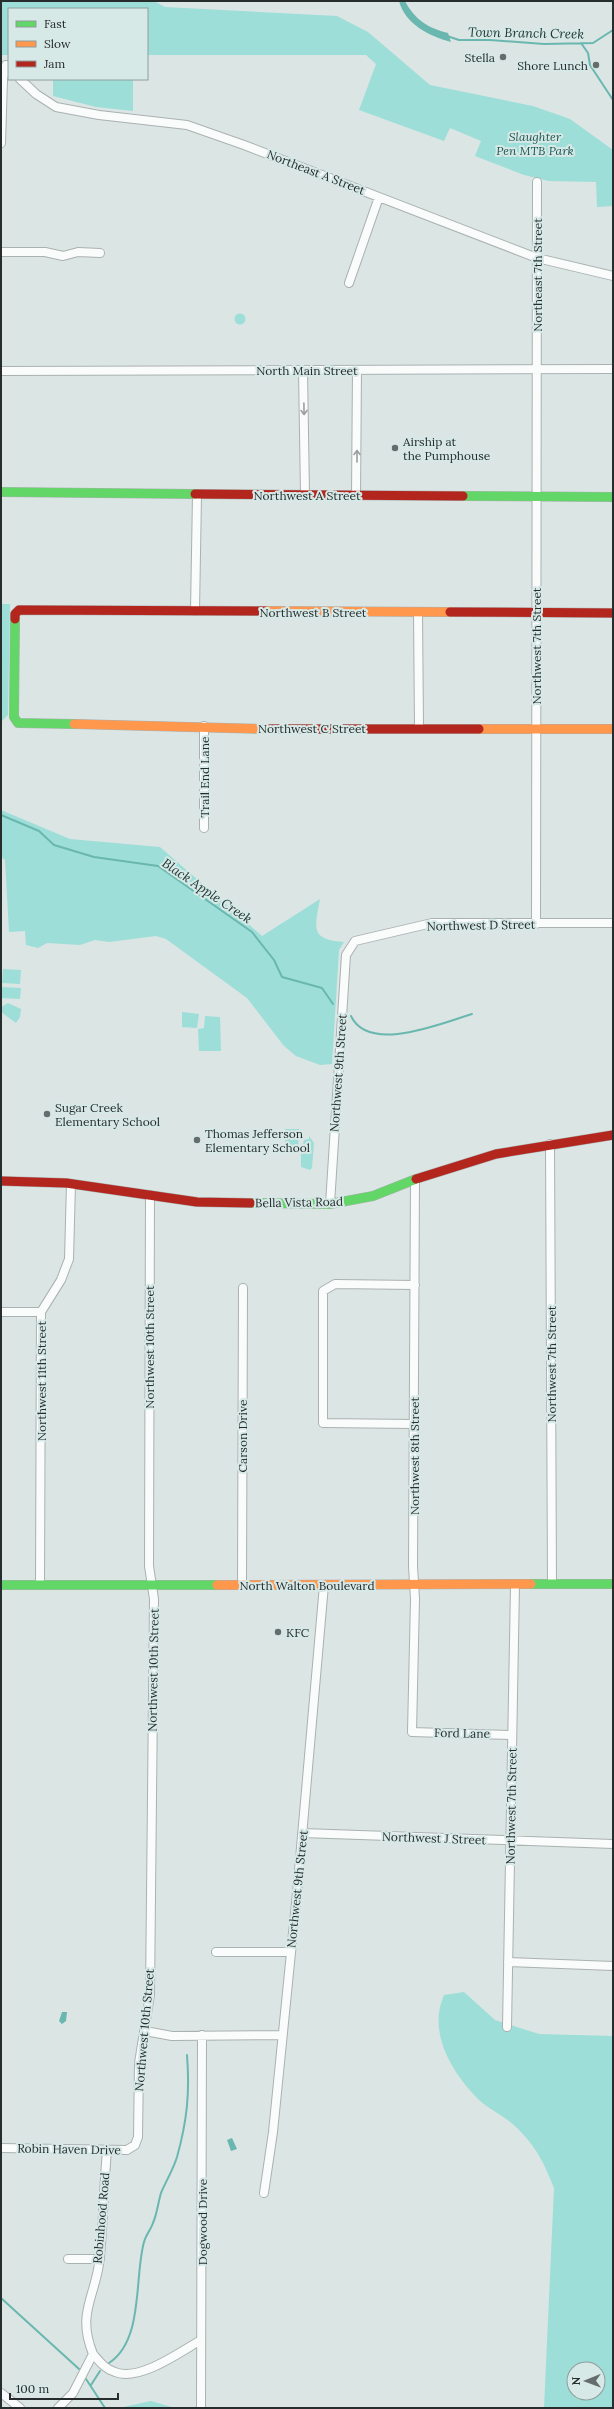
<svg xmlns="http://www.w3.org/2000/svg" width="614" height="2409" font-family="Lora,serif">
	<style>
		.green { fill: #9dded8; fill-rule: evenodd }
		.water { fill: #6ab7b0 }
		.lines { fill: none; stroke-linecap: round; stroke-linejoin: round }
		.stream { stroke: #6ab7b0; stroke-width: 2 }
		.street-casing { stroke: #aab1b1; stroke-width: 10 }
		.fast-casing { stroke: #aab1b1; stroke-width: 10 }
		.slow-casing { stroke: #aab1b1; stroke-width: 10 }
		.jam-casing { stroke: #aab1b1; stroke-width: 10 }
		.street { stroke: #fafbfb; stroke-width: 8 }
		.fast { stroke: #63d668; stroke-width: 9 }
		.slow { stroke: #ff974d; stroke-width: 9 }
		.jam { stroke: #b3261e; stroke-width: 9 }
		.oneway { stroke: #9b9e9e }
		.poi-dot { fill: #656d6c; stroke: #d7e9e7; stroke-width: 1.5 }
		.labels { text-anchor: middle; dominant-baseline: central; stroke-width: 4; stroke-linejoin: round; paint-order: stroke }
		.poi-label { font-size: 12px; fill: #262d2c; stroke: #d7e9e7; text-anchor: start }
		.park-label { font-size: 12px; font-style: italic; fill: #1c5652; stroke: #d7e9e7 }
		.street-label { font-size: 12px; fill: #262d2c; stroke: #d7e9e7 }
		.water-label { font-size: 13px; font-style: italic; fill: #203835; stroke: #d7e9e7 }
	</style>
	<rect width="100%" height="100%" fill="#dbe5e4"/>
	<!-- green -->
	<path class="green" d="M 1,1 L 154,1 L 165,7 L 337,16 L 368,32 L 430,85 L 533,106 L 570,119 L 613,150 L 613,206 L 597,207 L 596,182 L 549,181 L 524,175 L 475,156 L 481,141 L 450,128 L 444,141 L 359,110 L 376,64 L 366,55 L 147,55 L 147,9 L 9,9 L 9,55 L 1,55 Z
		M 53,79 L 133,79 L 133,111 L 96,107 L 53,96 Z
		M234.5 319a5.5 5.5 0 1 1 11 0a5.5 5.5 0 1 1-11 0Z
		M 1,604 L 10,604 L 8,715 L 1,722 Z
		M 1,810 L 70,839 L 160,847 L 262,936 L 320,899 C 315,927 309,940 344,942 L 339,950 L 332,1064 L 320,1065 L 296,1056 L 284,1046 L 247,998 L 166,939 L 156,936 L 109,942 L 95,940 L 80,945 L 47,943 L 38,948 L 26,945 L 25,931 L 9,932 L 5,860 L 1,857 Z
		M 3,969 L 21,970 L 20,984 L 2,983 Z
		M 1,987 L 21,988 L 20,999 L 1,998 Z
		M 8,1003 L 21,1009 L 20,1017 L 16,1023 L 1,1012 L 1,1007 Z
		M 182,1012 L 199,1014 L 197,1028 L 182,1027 Z
		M 205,1016 L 220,1017 L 221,1051 L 199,1051 L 198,1029 L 204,1028 Z
		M 285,1129 L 299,1129 L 298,1152 L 285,1152 Z
		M 309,1136 L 314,1143 L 312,1168 L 310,1170 L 301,1167 L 301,1153 L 304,1140 L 309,1139 Z
		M 464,1992 L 495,2020 L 539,2034 L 613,2036 L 613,2408 L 544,2408 L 554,2188 C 544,2163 537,2148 518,2129 C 506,2116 487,2109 475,2096 C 450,2069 428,2031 444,1995 ZM 574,2369 L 598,2369 L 598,2393 L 574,2393 Z
		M 151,2401 L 175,2408 L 119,2408 Z"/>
	<!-- water -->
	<path class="water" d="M 399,1 L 405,1 C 415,20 428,28 448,33 L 451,42 C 429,36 405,24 399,1 Z
		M 62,2012 L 67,2012 L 66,2021 L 62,2024 L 59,2021 Z
		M 232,2138 L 237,2149 L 231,2151 L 227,2140 Z"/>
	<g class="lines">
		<!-- stream -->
		<path class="stream" d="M 447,36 L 459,40 L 490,40 L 544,44 L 593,43 L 613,30
			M 581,43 L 588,53 L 590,65 L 613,100
			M 1,815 L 39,831 L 54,845 L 94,857 L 158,866 L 252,932 L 274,960 L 282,977 L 322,988 L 333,1004
			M 351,1016 C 369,1054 442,1023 472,1014
			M 1,2298 L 79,2369
			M 109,2363 C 144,2340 134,2278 144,2242 C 146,2235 151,2229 153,2223 C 157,2214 158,2203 161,2193 C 166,2181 173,2170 177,2157 C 187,2121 190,2093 187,2055
			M 86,2379 L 105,2408
			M 91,2385 L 100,2371"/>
		<defs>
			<path id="street" d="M 20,79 L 36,94 L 56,107 L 99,115 L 187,125 L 244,145 L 537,258 L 613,276
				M 1,143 L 3,80 L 6,65
				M 1,252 L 45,252 L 63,256 L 78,252 L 100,253
				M 349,283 L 379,197
				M 303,370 L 305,495
				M 1,371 L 613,369
				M 356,495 L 357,370
				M 195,611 L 197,495
				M 418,612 L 419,728
				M 204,828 L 204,726
				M 536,924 L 537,182
				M 550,1144 L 552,1584
				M 415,1180 L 413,1566 L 415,1599 L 412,1732 L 512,1735
				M 330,1204 L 346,955 L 355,941 L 432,923 L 613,923
				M 1,1312 L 41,1312
				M 414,1424 L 323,1423 L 323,1291 L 335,1284 L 415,1285
				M 40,1585 L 41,1312 L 61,1280 L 69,1259 L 71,1184
				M 242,1585 L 243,1288
				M 302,1833 L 613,1844
				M 216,1952 L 291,1952
				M 508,1962 L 613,1966
				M 507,2027 L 515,1585
				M 145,2031 L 172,2036 L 282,2035
				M 1,2148 L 127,2150 L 135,2145 L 138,2137 L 139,2063 L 150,1995 L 154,1599 L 149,1566 L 150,1195
				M 264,2193 L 273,2132 L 297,1893 L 324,1585
				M 68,2259 L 100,2259
				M 93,2354 C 100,2362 105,2369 115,2372 C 139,2382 180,2352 201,2340
				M 1,2393 L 20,2408
				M 58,2408 L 73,2393 L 93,2354 C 76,2312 96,2297 100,2257 C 103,2222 104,2186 107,2150
				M 201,2408 L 202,2035"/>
			<path id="fast" d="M 1,492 L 195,494
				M 463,496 L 613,497
				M 15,619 L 14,717 L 18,723 L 74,724
				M 251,1203 L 330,1204 L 373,1196 L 416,1179
				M 531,1584 L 613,1584
				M 1,1585 L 217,1585"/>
			<path id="slow" d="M 265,611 L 450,612
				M 74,724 L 267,729
				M 479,729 L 613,729
				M 217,1585 L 531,1584"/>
			<path id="jam" d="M 195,494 L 463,496
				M 450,612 L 613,613
				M 15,619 L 15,614 L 19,610 L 265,611
				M 267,729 L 479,729
				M 416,1179 L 496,1154 L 613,1135
				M 1,1181 L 66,1183 L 197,1202 L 251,1203"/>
		</defs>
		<!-- street casing -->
		<use href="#street" class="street-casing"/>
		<!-- fast casing -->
		<use href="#fast" class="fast-casing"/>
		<!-- slow casing -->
		<use href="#slow" class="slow-casing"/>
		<!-- jam casing -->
		<use href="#jam" class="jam-casing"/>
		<!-- street -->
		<use href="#street" class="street"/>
		<!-- fast -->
		<use href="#fast" class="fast"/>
		<!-- slow -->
		<use href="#slow" class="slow"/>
		<!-- jam -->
		<use href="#jam" class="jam"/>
	</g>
	<!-- one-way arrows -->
	<defs><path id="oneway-shaft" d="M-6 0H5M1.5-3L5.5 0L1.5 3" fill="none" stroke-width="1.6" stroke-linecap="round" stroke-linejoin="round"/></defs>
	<g class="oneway">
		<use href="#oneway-shaft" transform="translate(304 409) rotate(89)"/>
		<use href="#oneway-shaft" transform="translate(357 456) rotate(-90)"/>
	</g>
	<!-- markers -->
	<g class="poi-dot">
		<circle cx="503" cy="57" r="4"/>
		<circle cx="596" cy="65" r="4"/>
		<circle cx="395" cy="448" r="4"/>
		<circle cx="47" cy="1114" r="4"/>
		<circle cx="197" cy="1140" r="4"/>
		<circle cx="278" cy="1632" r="4"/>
	</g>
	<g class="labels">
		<!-- poi labels -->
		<g class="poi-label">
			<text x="495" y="57" text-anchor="end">Stella</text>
			<text x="588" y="65" text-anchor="end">Shore Lunch</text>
			<text x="403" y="441">Airship at<tspan x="403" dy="14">the Pumphouse</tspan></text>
			<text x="55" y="1107">Sugar Creek<tspan x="55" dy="14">Elementary School</tspan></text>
			<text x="205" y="1133">Thomas Jefferson<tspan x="205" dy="14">Elementary School</tspan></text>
			<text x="286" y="1632">KFC</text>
		</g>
		<!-- park labels -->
		<g class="park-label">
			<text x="535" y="136">Slaughter<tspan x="535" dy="14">Pen MTB Park</tspan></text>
		</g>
		<!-- street labels -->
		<g class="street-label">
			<text transform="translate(316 172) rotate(21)">Northeast A Street</text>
			<text transform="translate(537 275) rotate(-90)">Northeast 7th Street</text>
			<text x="307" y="370">North Main Street</text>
			<text x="307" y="495">Northwest A Street</text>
			<text x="313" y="612">Northwest B Street</text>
			<text transform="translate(536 646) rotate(-90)">Northwest 7th Street</text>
			<text x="312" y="728">Northwest C Street</text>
			<text transform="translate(204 777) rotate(-90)">Trail End Lane</text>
			<text transform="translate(481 925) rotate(-1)">Northwest D Street</text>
			<text transform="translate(338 1073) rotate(-86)">Northwest 9th Street</text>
			<text transform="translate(299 1202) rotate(-1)">Bella Vista Road</text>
			<text transform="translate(149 1347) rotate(-90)">Northwest 10th Street</text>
			<text transform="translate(551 1364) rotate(-90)">Northwest 7th Street</text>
			<text transform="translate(41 1381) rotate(-90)">Northwest 11th Street</text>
			<text transform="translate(242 1436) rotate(-90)">Carson Drive</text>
			<text transform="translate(414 1456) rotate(-90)">Northwest 8th Street</text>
			<text x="307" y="1585">North Walton Boulevard</text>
			<text transform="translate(153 1670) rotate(-89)">Northwest 10th Street</text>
			<text transform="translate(462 1733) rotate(1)">Ford Lane</text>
			<text transform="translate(511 1806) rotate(-89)">Northwest 7th Street</text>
			<text transform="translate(434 1838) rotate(2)">Northwest J Street</text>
			<text transform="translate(297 1889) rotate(-84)">Northwest 9th Street</text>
			<text transform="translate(144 2030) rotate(-85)">Northwest 10th Street</text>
			<text transform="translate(69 2149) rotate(1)">Robin Haven Drive</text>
			<text transform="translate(101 2218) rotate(-85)">Robinhood Road</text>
			<text transform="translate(202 2222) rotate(-90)">Dogwood Drive</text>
		</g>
		<!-- water labels -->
		<g class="water-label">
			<text transform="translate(526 33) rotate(1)">Town Branch Creek</text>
			<text transform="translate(207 891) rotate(34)">Black Apple Creek</text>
		</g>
	</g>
	<!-- border -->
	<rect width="614" height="2409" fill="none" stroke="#262d2c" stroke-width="4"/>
	<!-- legend -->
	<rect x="8" y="8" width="140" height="72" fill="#d7e9e7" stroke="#909e9c"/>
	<rect x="16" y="21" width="20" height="6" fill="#63d668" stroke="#909e9c"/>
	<text x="44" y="28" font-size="12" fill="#262d2c">Fast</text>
	<rect x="16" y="41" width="20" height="6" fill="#ff974d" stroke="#909e9c"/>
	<text x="44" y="48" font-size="12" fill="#262d2c">Slow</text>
	<rect x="16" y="61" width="20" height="6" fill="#b3261e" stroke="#909e9c"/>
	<text x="44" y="68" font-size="12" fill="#262d2c">Jam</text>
	<!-- north arrow -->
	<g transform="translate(586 2381) rotate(269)"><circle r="19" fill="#d7e9e7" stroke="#909e9c"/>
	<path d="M0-3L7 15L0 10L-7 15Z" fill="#656d6c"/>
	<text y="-6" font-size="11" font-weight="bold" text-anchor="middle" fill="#262d2c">N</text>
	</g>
	<!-- scale -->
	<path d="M10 2393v6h108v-6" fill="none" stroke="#262d2c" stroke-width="2"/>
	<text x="16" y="2393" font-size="12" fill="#262d2c" stroke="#d7e9e7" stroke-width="3" paint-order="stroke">100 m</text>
</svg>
